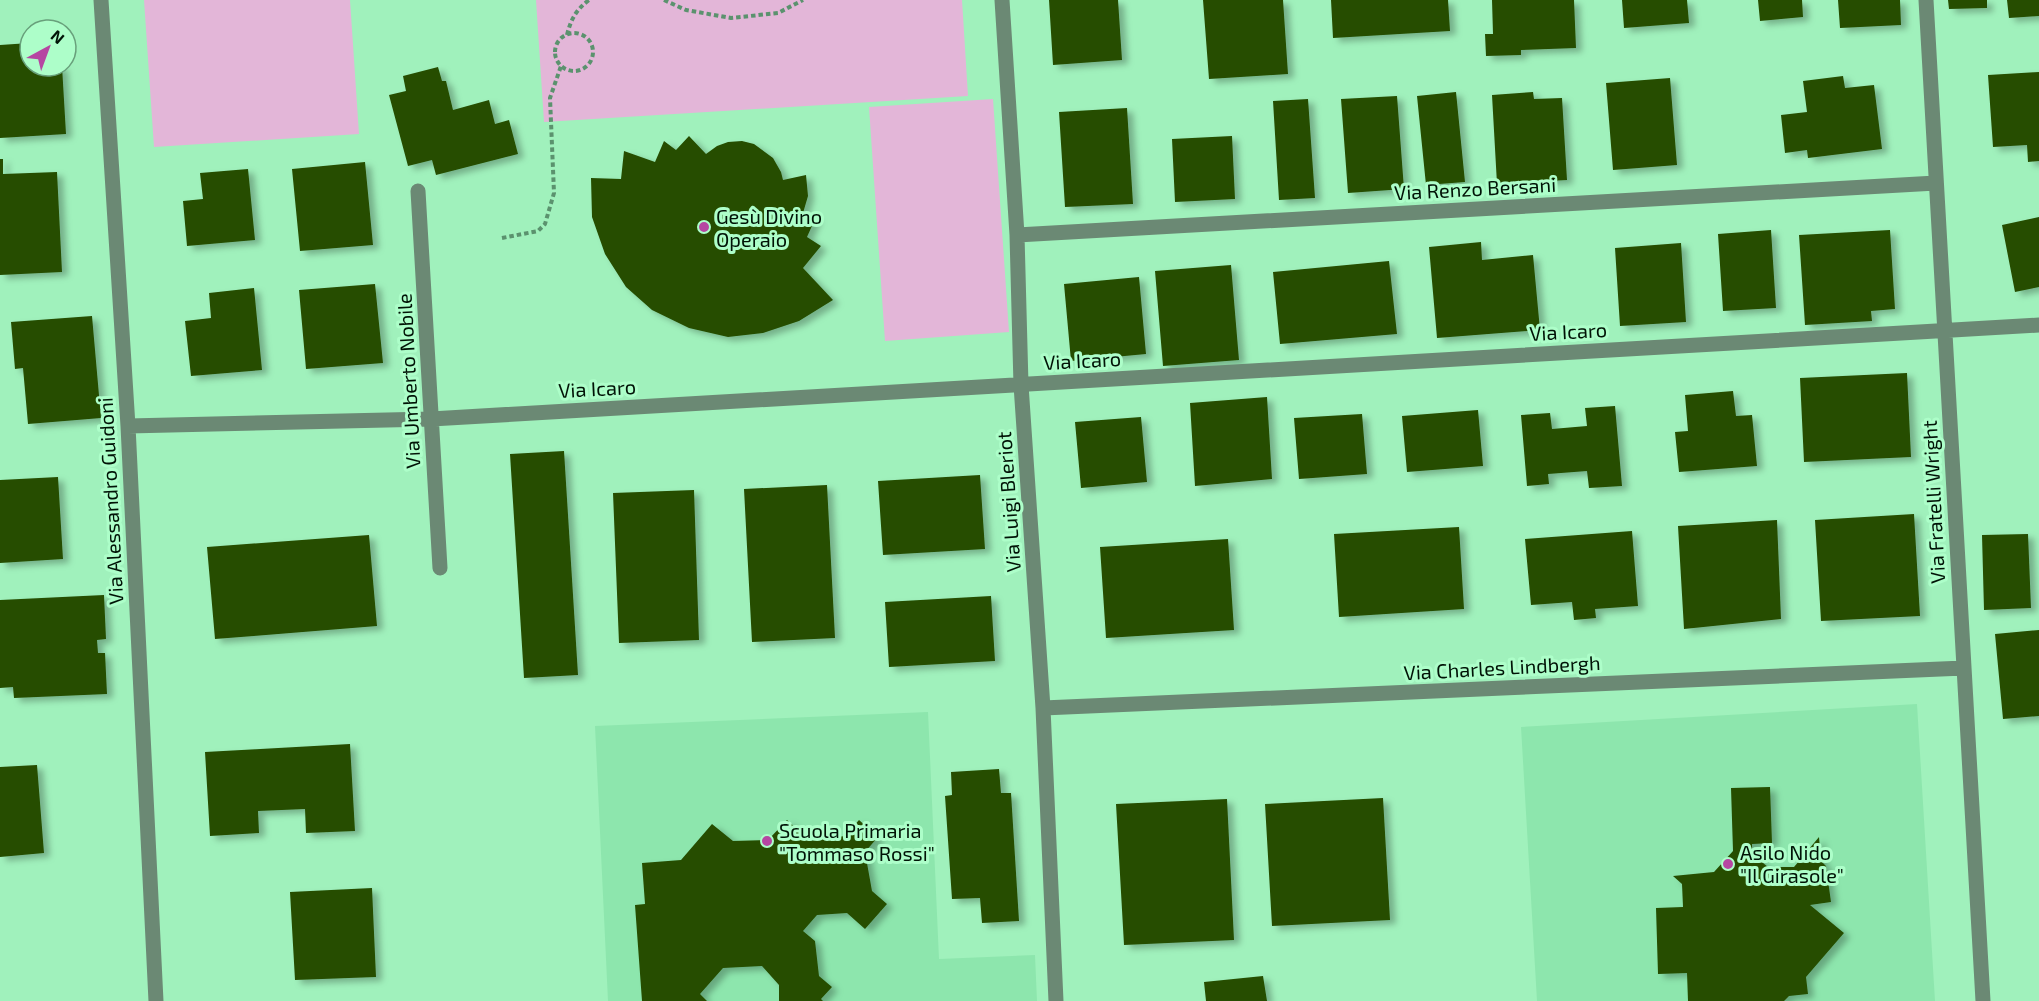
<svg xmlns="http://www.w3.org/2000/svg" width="2039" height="1001" font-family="'Exo 2',sans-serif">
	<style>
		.built { fill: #8de6ad }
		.green { fill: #e3b6d8 }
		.building { fill: #254d02; filter: url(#shadow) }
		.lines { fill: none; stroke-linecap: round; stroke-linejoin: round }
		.path { stroke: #5b926e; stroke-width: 4; stroke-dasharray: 4.5 3; stroke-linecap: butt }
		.minor { stroke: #6b8974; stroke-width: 15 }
		.poi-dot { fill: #b646a2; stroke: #adfec9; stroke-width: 2 }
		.labels { text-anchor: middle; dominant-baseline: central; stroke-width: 6; stroke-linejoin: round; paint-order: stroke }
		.street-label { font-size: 20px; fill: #001306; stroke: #adfec9 }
		.poi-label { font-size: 20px; fill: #001306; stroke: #adfec9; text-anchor: start }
	</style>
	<defs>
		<filter id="shadow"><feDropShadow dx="6" dy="4" stdDeviation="3" flood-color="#0004"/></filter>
	</defs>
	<rect width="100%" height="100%" fill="#a0f1bc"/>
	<!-- built -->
	<path class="built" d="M 1917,704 L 1935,1001 L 1537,1001 L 1521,727 Z
		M 928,712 L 939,959 L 1035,955 L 1037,1001 L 608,1001 L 595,726 Z"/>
	<!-- green -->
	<path class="green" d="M 144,0 L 350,0 L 359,134 L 154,147 Z
		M 536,0 L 962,0 L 968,96 L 544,122 Z
		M 993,99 L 1009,332 L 885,341 L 869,107 Z"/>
	<!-- building -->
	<path class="building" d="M 1049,0 L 1118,0 L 1122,60 L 1053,65 Z
		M 1203,0 L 1283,0 L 1288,74 L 1209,79 Z
		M 1331,0 L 1448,0 L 1450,31 L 1333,38 Z
		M 1492,0 L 1574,0 L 1576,48 L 1521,50 L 1521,55 L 1486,56 L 1485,34 L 1493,34 Z
		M 1622,0 L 1687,0 L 1689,23 L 1624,28 Z
		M 1758,0 L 1802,0 L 1803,17 L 1760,21 Z
		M 1838,0 L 1900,0 L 1901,25 L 1840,28 Z
		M 1948,0 L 1987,0 L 1987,8 L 1949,9 Z
		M 2007,0 L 2039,0 L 2039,16 L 2009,18 Z
		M 30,43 L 30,66 L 62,66 L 66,134 L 0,138 L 0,45 Z
		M 438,67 L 442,81 L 446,81 L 453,110 L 489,100 L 495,124 L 509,120 L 518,154 L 436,175 L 432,160 L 408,166 L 389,95 L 406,91 L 403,76 Z
		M 2039,72 L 2039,161 L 2028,162 L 2027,145 L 1993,147 L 1988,75 Z
		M 1843,76 L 1845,88 L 1874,85 L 1882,149 L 1808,158 L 1807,150 L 1785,153 L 1781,115 L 1807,112 L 1803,81 Z
		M 1670,78 L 1677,165 L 1613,170 L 1606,83 Z
		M 1456,92 L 1465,182 L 1426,185 L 1417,96 Z
		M 1533,92 L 1534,99 L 1562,98 L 1567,180 L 1497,184 L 1492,95 Z
		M 1397,96 L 1404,189 L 1348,193 L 1341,99 Z
		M 1308,99 L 1315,198 L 1279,200 L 1273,101 Z
		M 1127,108 L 1133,204 L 1065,207 L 1059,112 Z
		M 689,136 L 706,154 L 717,146 L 728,142 L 742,141 L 754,144 L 773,158 L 781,172 L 783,180 L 806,175 L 808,196 L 803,213 L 816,217 L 807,237 L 821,246 L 803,268 L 833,300 L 799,321 L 763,333 L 728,337 L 689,328 L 652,310 L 626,287 L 605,254 L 592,217 L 591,178 L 621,179 L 624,151 L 655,162 L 664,141 L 676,150 Z
		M 1232,136 L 1235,199 L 1175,202 L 1172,139 Z
		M 0,159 L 3,159 L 3,174 L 57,172 L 62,272 L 0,275 Z
		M 365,162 L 373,245 L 300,251 L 292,169 Z
		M 248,169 L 255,240 L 187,246 L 183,201 L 203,199 L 200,173 Z
		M 2039,217 L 2039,287 L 2015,292 L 2002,225 Z
		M 1771,230 L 1776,308 L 1723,311 L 1718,234 Z
		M 1890,230 L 1895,309 L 1871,311 L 1872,321 L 1805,325 L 1799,235 Z
		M 1481,242 L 1482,260 L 1533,255 L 1540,330 L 1437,338 L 1429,247 Z
		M 1681,243 L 1686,322 L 1620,326 L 1615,248 Z
		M 1389,261 L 1397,334 L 1280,344 L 1273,272 Z
		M 1231,265 L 1239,360 L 1163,366 L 1155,271 Z
		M 1139,277 L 1146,354 L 1071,361 L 1064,284 Z
		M 375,284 L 383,363 L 306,369 L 299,290 Z
		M 254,288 L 262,370 L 191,376 L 185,321 L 211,318 L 209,293 Z
		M 92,316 L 101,418 L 28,424 L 23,368 L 15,369 L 11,322 Z
		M 1907,373 L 1911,457 L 1804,462 L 1800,378 Z
		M 1733,391 L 1736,416 L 1752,415 L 1757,466 L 1679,472 L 1675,432 L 1688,431 L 1685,395 Z
		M 1267,397 L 1272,479 L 1195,486 L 1190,403 Z
		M 1615,406 L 1622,486 L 1589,488 L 1587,471 L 1548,474 L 1549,484 L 1527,486 L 1521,415 L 1550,413 L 1552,429 L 1587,426 L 1585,408 Z
		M 1478,410 L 1483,466 L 1407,472 L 1402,416 Z
		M 1362,414 L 1367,474 L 1299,479 L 1294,418 Z
		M 1141,417 L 1147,482 L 1081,488 L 1075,422 Z
		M 564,451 L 578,675 L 524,678 L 510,454 Z
		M 980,475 L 985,549 L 883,555 L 878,481 Z
		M 58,477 L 63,559 L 0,563 L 0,480 Z
		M 827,485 L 835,638 L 752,642 L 744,489 Z
		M 694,490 L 699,640 L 619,643 L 613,493 Z
		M 1914,514 L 1920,616 L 1821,621 L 1815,520 Z
		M 1777,520 L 1781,619 L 1684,629 L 1678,526 Z
		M 1459,527 L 1464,609 L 1339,617 L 1334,534 Z
		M 1632,531 L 1638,606 L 1595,609 L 1596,618 L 1574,620 L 1572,602 L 1531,605 L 1525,539 Z
		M 2028,534 L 2031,608 L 1984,610 L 1982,535 Z
		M 369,535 L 377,626 L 215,639 L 207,547 Z
		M 1228,539 L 1234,630 L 1106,638 L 1100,547 Z
		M 104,595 L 106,639 L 97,640 L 98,653 L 105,653 L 107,694 L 14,698 L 13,687 L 0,688 L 0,600 Z
		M 991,596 L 995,661 L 889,667 L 885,602 Z
		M 2039,630 L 2039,716 L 2003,719 L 1995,634 Z
		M 350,744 L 355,831 L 306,833 L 305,809 L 258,811 L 259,833 L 210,836 L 205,752 Z
		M 37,765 L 44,853 L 0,857 L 0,767 Z
		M 999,769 L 1001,793 L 1011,793 L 1019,921 L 982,923 L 980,898 L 952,899 L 945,796 L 952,795 L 951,772 Z
		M 1770,787 L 1772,843 L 1752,844 L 1752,854 L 1768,867 L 1794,867 L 1819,837 L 1821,861 L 1826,866 L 1831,902 L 1810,905 L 1844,933 L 1806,977 L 1808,994 L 1789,996 L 1784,1001 L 1688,1001 L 1687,973 L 1658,974 L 1656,908 L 1683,907 L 1682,884 L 1673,876 L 1714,872 L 1733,851 L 1731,788 Z
		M 1383,798 L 1390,920 L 1272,926 L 1265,804 Z
		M 1227,799 L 1234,940 L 1124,945 L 1116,804 Z
		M 787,820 L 810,841 L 845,836 L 859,820 L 878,837 L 865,852 L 872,891 L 887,904 L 865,929 L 847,913 L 817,915 L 803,931 L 815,941 L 819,976 L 832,987 L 821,999 L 823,1001 L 779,1001 L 779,985 L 762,966 L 723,968 L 700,994 L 707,1001 L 642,1001 L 635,905 L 645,904 L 642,863 L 681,860 L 712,824 L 733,841 L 768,840 Z
		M 372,888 L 376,977 L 295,980 L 290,892 Z
		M 1263,976 L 1267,1001 L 1206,1001 L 1204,982 Z"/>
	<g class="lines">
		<!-- path -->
		<path class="path" d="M 664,0 L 686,10 L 731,18 L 778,13 L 803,0
			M555 52a19 19 0 1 1 38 0a19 19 0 1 1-38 0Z
			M 567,35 C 571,19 576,10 589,0
			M 502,238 L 538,231 L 545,224 L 554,193 L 550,98 L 561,66"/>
		<!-- minor -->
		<path class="minor" d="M 101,0 L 128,426 L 156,1001
			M 1002,0 L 1017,235 L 1021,385 L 1043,708 L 1056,1001
			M 1926,0 L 1983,1001
			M 418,191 L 440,568
			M 1017,235 L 1936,183
			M 128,426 L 431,419 L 2039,325
			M 1043,708 L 1964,668"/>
	</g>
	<!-- markers -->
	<g class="poi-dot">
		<circle cx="704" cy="227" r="6"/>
		<circle cx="767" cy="841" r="6"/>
		<circle cx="1728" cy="864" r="6"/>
	</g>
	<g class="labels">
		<!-- street labels -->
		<g class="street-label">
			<text transform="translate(1475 188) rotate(-3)">Via Renzo Bersani</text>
			<text transform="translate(1568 331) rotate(-3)">Via Icaro</text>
			<text transform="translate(1082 360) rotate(-3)">Via Icaro</text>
			<text transform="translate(408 381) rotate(-93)">Via Umberto Nobile</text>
			<text transform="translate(597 388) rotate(-3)">Via Icaro</text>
			<text transform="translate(110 501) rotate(-93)">Via Alessandro Guidoni</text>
			<text transform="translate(1008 502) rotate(-94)">Via Luigi Bleriot</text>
			<text transform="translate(1933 502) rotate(-93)">Via Fratelli Wright</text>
			<text transform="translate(1502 667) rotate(-3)">Via Charles Lindbergh</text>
		</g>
		<!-- poi labels -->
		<g class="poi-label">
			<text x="716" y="216">Gesù Divino<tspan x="716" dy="23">Operaio</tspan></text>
			<text x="779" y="830">Scuola Primaria<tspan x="779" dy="23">"Tommaso Rossi"</tspan></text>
			<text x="1740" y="852">Asilo Nido<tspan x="1740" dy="23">"Il Girasole"</tspan></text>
		</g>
	</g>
	<!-- north arrow -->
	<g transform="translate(48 48) rotate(41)"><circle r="28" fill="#adfec9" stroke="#68a07b" stroke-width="1.5"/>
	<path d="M0-4.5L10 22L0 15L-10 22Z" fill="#b646a2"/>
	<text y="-9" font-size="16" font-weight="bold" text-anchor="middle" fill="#001306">N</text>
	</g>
</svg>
